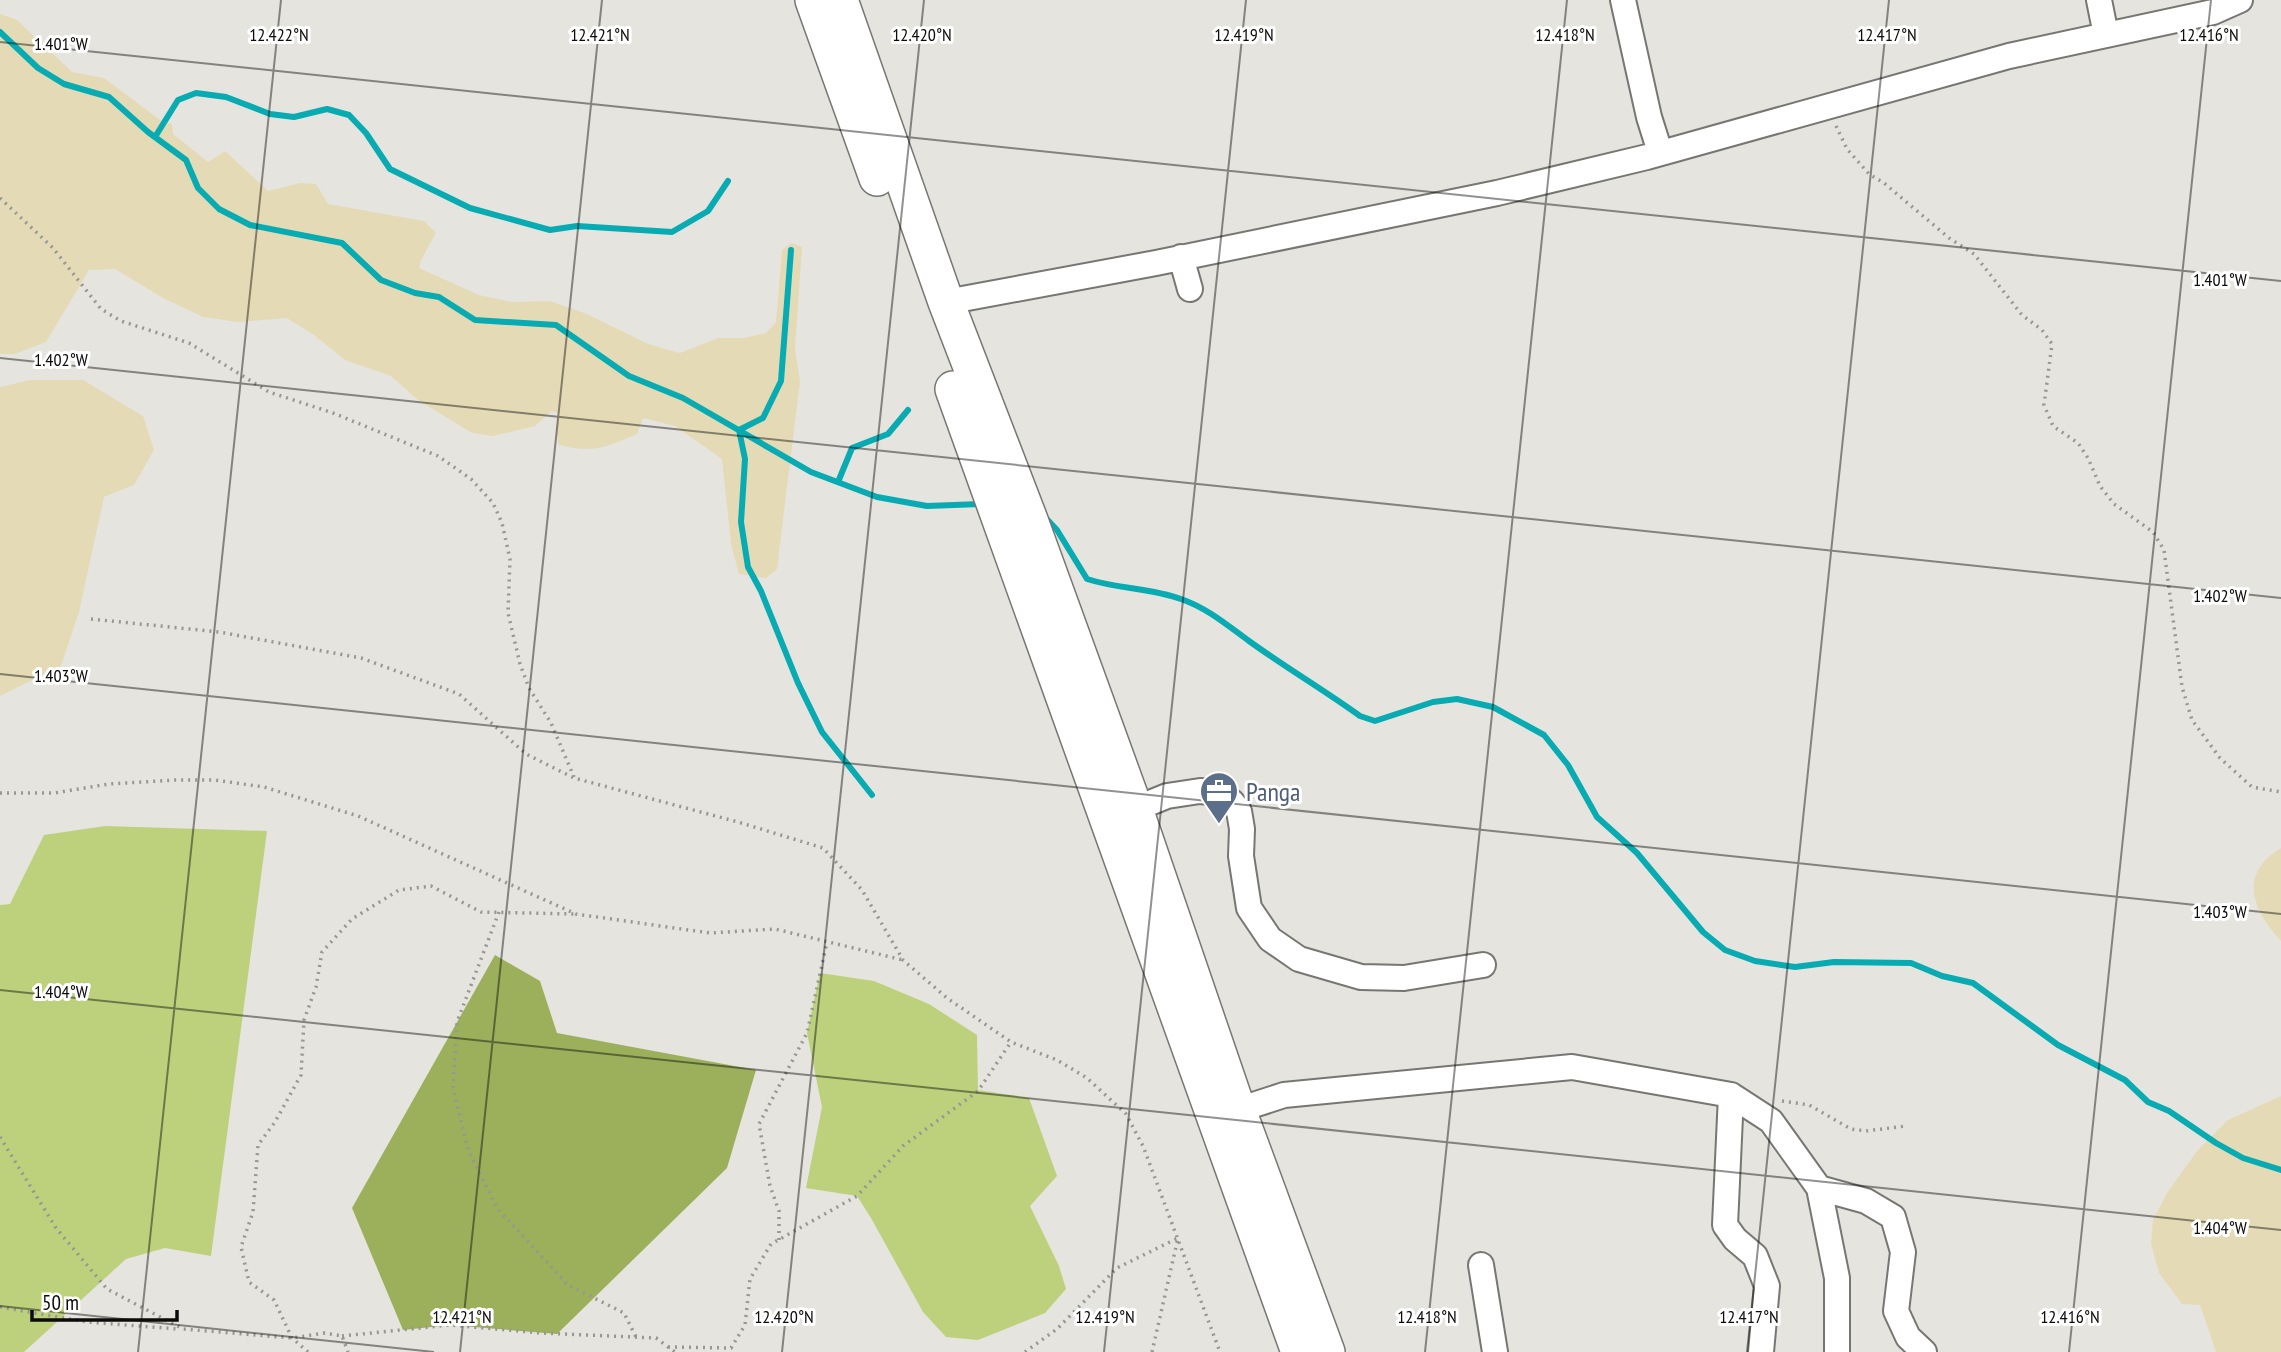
<svg xmlns="http://www.w3.org/2000/svg" width="2281" height="1352" font-family="'PT Sans Narrow',sans-serif">
	<style>
		.green { fill: #bdd17d }
		.forest { fill: #9cb05b }
		.sand { fill: #e4dbb6 }
		.lines { fill: none; stroke-linecap: round; stroke-linejoin: round }
		.stream { stroke: #08abb1; stroke-width: 6 }
		.minor-casing { stroke: #777672; stroke-width: 28 }
		.highway-casing { stroke: #777672; stroke-width: 38 }
		.path { stroke: #979692; stroke-width: 3.5; stroke-dasharray: 2 5; stroke-linecap: butt }
		.minor { stroke: #fff; stroke-width: 24 }
		.highway { stroke: #fff; stroke-width: 35 }
		.ticks { fill: none; stroke: #0c0b0a; stroke-width: 2; stroke-opacity: 0.45 }
		.labels { text-anchor: middle; dominant-baseline: central; stroke-width: 6; stroke-linejoin: round; paint-order: stroke }
		.service-label { font-size: 26px; fill: #4e5e75; stroke: #fff; text-anchor: start }
		.ticks-label { font-size: 18px; text-anchor: middle; fill: #0c0b0a; stroke: #fff; stroke-width: 6; stroke-linejoin: round; paint-order: stroke }
	</style>
	<rect width="100%" height="100%" fill="#e5e4df"/>
	<!-- green -->
	<path class="green" d="M 105,826 L 267,831 L 211,1256 L 165,1248 L 126,1259 L 24,1352 L 0,1352 L 0,905 L 10,904 L 44,835 Z
		M 820,973 L 874,981 L 929,1004 L 977,1035 L 978,1090 L 1029,1098 L 1057,1176 L 1030,1206 L 1059,1266 L 1066,1289 L 1045,1313 L 978,1340 L 946,1337 L 923,1312 L 871,1218 L 857,1196 L 806,1188 L 822,1107 L 807,1033 Z"/>
	<!-- forest -->
	<path class="forest" d="M 495,955 L 540,981 L 557,1033 L 756,1070 L 727,1168 L 557,1334 L 450,1325 L 403,1330 L 352,1208 Z"/>
	<!-- sand -->
	<path class="sand" d="M 0,14 L 17,20 L 72,72 L 104,78 L 164,123 L 172,124 L 173,134 L 208,162 L 225,151 L 268,191 L 300,183 L 316,184 L 328,204 L 424,221 L 436,233 L 421,260 L 419,268 L 479,295 L 512,302 L 550,301 L 587,314 L 648,344 L 680,353 L 718,338 L 744,338 L 766,333 L 776,322 L 782,250 L 792,243 L 802,247 L 795,349 L 800,381 L 777,569 L 766,578 L 739,574 L 731,544 L 722,459 L 675,426 L 643,418 L 637,434 C 605,447 595,454 559,445 L 556,430 L 558,413 L 552,411 L 535,426 L 493,436 L 472,433 L 418,400 L 391,376 L 345,360 L 314,335 L 287,318 L 238,322 L 203,317 L 163,298 L 115,269 L 89,270 L 46,342 L 15,354 L 0,354 Z
		M 30,380 L 83,380 L 143,416 L 154,450 L 134,485 L 104,497 L 79,612 L 61,666 L 0,696 L 0,387 Z
		M 2281,848 L 2281,941 C 2252,910 2238,874 2281,848 Z
		M 2281,1096 L 2281,1352 L 2216,1352 L 2200,1305 L 2182,1304 L 2159,1273 L 2151,1244 L 2153,1220 L 2167,1193 L 2197,1151 L 2228,1120 Z"/>
	<g class="lines">
		<!-- stream -->
		<path class="stream" d="M 0,32 L 38,68 L 64,84 L 109,97 L 148,132 L 186,160 L 198,188 L 219,209 L 250,225 L 342,243 L 381,280 L 415,293 L 439,297 L 475,320 L 556,325 L 629,376 L 683,398 L 811,472 L 877,497 L 927,506 L 981,504
			M 155,137 L 178,100 L 196,93 L 226,97 L 270,114 L 294,117 L 327,109 L 349,115 L 366,133 L 390,169 L 470,208 L 550,230 L 577,226 L 672,232 L 708,211 L 728,181
			M 791,250 L 781,381 L 763,418 L 739,430 L 745,459 L 741,522 L 748,567 L 761,591 L 798,683 L 822,732 L 872,795
			M 838,482 L 852,448 L 888,434 L 908,410
			M 1044,516 L 1057,530 L 1087,579 C 1118,589 1150,588 1181,599 C 1207,608 1227,625 1249,641 C 1285,667 1324,690 1360,716 L 1375,721 L 1433,702 L 1457,699 L 1493,707 L 1544,735 L 1568,765 L 1597,817 L 1637,853 L 1703,932 L 1725,950 L 1755,961 L 1795,967 L 1834,962 L 1911,963 L 1942,976 L 1973,983 L 2058,1045 L 2125,1080 L 2148,1102 L 2169,1111 L 2216,1143 L 2243,1158 L 2281,1170"/>
		<defs>
			<path id="minor" d="M 1623,0 L 1649,117 L 1660,152
				M 2099,0 L 2106,35
				M 1181,257 L 1190,289
				M 946,302 L 1156,263 L 1497,193 L 1647,157 L 2009,56 L 2213,12 L 2240,0
				M 1135,809 L 1167,796 L 1200,791 L 1220,793 L 1232,802 L 1239,811 L 1242,829 L 1241,856 L 1249,908 L 1270,939 L 1299,959 L 1361,977 L 1404,978 L 1483,965
				M 1731,1095 L 1725,1225 L 1735,1239 L 1755,1256 L 1767,1286 L 1761,1352
				M 1238,1110 L 1284,1095 L 1572,1067 L 1731,1095 L 1771,1121 L 1819,1188 L 1837,1278 L 1837,1352
				M 1819,1188 L 1866,1201 L 1893,1217 L 1903,1252 L 1896,1311 L 1908,1337 L 1924,1352
				M 1481,1265 L 1495,1352"/>
			<path id="highway" d="M 813,0 L 877,178
				M 840,0 L 946,302 L 1030,520 L 1135,809 L 1238,1110 L 1327,1352
				M 953,389 L 1299,1352"/>
		</defs>
		<!-- minor casing -->
		<use href="#minor" class="minor-casing"/>
		<!-- highway casing -->
		<use href="#highway" class="highway-casing"/>
		<!-- path -->
		<path class="path" d="M 1836,126 L 1847,149 L 1869,174 L 1884,183 L 1949,238 L 1974,254 L 2022,315 L 2042,330 L 2052,344 L 2044,405 L 2053,426 L 2078,443 L 2088,458 L 2100,486 L 2114,504 L 2153,532 L 2164,550 L 2182,687 L 2192,720 L 2220,758 L 2252,787 L 2281,792
			M 0,198 L 53,248 L 101,309 L 121,321 L 189,343 L 269,392 L 333,413 L 438,456 L 471,479 L 493,503 L 502,523 L 510,559 L 508,613 L 520,664 L 529,688 L 551,723 L 574,777
			M 91,619 L 219,632 L 361,658 L 459,694 L 526,754 L 574,778 L 738,822 L 823,848 L 862,890 L 903,960 L 947,998 L 1011,1042 L 1057,1060 L 1087,1078 L 1126,1114 L 1143,1146 L 1220,1352
			M 0,793 L 54,793 L 109,784 L 176,780 L 215,780 L 264,787 L 358,816 L 576,914 L 710,933 L 775,929 L 903,960
			M 499,912 L 457,1022 L 453,1088 L 468,1150 L 497,1208 L 568,1285 L 624,1313 L 636,1337
			M 1782,1101 L 1809,1105 L 1851,1129 L 1866,1131 L 1906,1126
			M 0,1137 L 56,1228 L 107,1289 L 183,1329 L 292,1338 L 325,1333 L 342,1336 L 348,1352
			M 779,1240 L 779,1211 L 770,1186 L 759,1124 L 807,1033 L 827,942
			M 0,1307 L 87,1322 L 178,1329
			M 342,1336 L 450,1325 L 541,1333 L 656,1338 L 675,1352
			M 668,1347 L 731,1348 L 745,1325 L 750,1279 L 771,1244 L 857,1196 L 903,1146 L 978,1091 L 1011,1042
			M 308,1352 L 292,1338 L 274,1300 L 249,1282 L 241,1247 L 253,1212 L 258,1145 L 275,1122 L 301,1075 L 304,1020 L 316,987 L 322,952 L 352,919 L 399,890 L 431,886 L 481,912 L 574,914
			M 1025,1352 L 1057,1329 L 1117,1268 L 1178,1238 L 1152,1352"/>
		<!-- minor -->
		<use href="#minor" class="minor"/>
		<!-- highway -->
		<use href="#highway" class="highway"/>
	</g>
	<!-- ticks -->
	<path class="ticks" d="M 0,42 L 2281,281M 0,358 L 2281,598M 0,674 L 2281,914M 0,990 L 2281,1230M 0,1306 L 434,1352M 138,1352 L 281,0M 460,1352 L 602,0M 782,1352 L 924,0M 1104,1352 L 1246,0M 1425,1352 L 1567,0M 1747,1352 L 1889,0M 2069,1352 L 2211,0"/>
	<!-- icons -->
	<defs>
		<symbol id="office-pin" viewBox="-11 -11 22 30"><path d="M0 17L-7.5 6A9.5 9.5 0 1 1 7.5 6Z" fill="#5c6f8a" stroke="#fff"/><path d="M-6-3h4V-5.5h4V-3h4V5H-6ZM-1-4.5V-3h2v-1.5ZM-6 0V1H6V0Z" fill="#fff"/></symbol>
	</defs>
	<g fill-rule="evenodd">
		<use href="#office-pin" x="1197" y="769" width="44" height="60"/>
	</g>
	<g class="labels">
		<!-- service labels -->
		<g class="service-label">
			<text x="1246" y="791">Panga</text>
		</g>
	</g>
	<g class="ticks-label">
		<text x="279" y="41">12.422°N</text>
		<text x="600" y="41">12.421°N</text>
		<text x="922" y="41">12.420°N</text>
		<text x="1244" y="41">12.419°N</text>
		<text x="1565" y="41">12.418°N</text>
		<text x="1887" y="41">12.417°N</text>
		<text x="2209" y="41">12.416°N</text>
		<text x="61" y="50">1.401°W</text>
		<text x="2220" y="286">1.401°W</text>
		<text x="61" y="366">1.402°W</text>
		<text x="2220" y="602">1.402°W</text>
		<text x="61" y="682">1.403°W</text>
		<text x="2220" y="918">1.403°W</text>
		<text x="61" y="998">1.404°W</text>
		<text x="2220" y="1234">1.404°W</text>
		<text x="462" y="1323">12.421°N</text>
		<text x="784" y="1323">12.420°N</text>
		<text x="1105" y="1323">12.419°N</text>
		<text x="1427" y="1323">12.418°N</text>
		<text x="1749" y="1323">12.417°N</text>
		<text x="2070" y="1323">12.416°N</text>
	</g>
	<!-- scale -->
	<path d="M32 1310v10h145v-10" fill="none" stroke="#0c0b0a" stroke-width="3.5"/>
	<text x="42" y="1310" font-size="21" fill="#0c0b0a" stroke="#ffffff" stroke-width="5" paint-order="stroke">50 m</text>
</svg>
